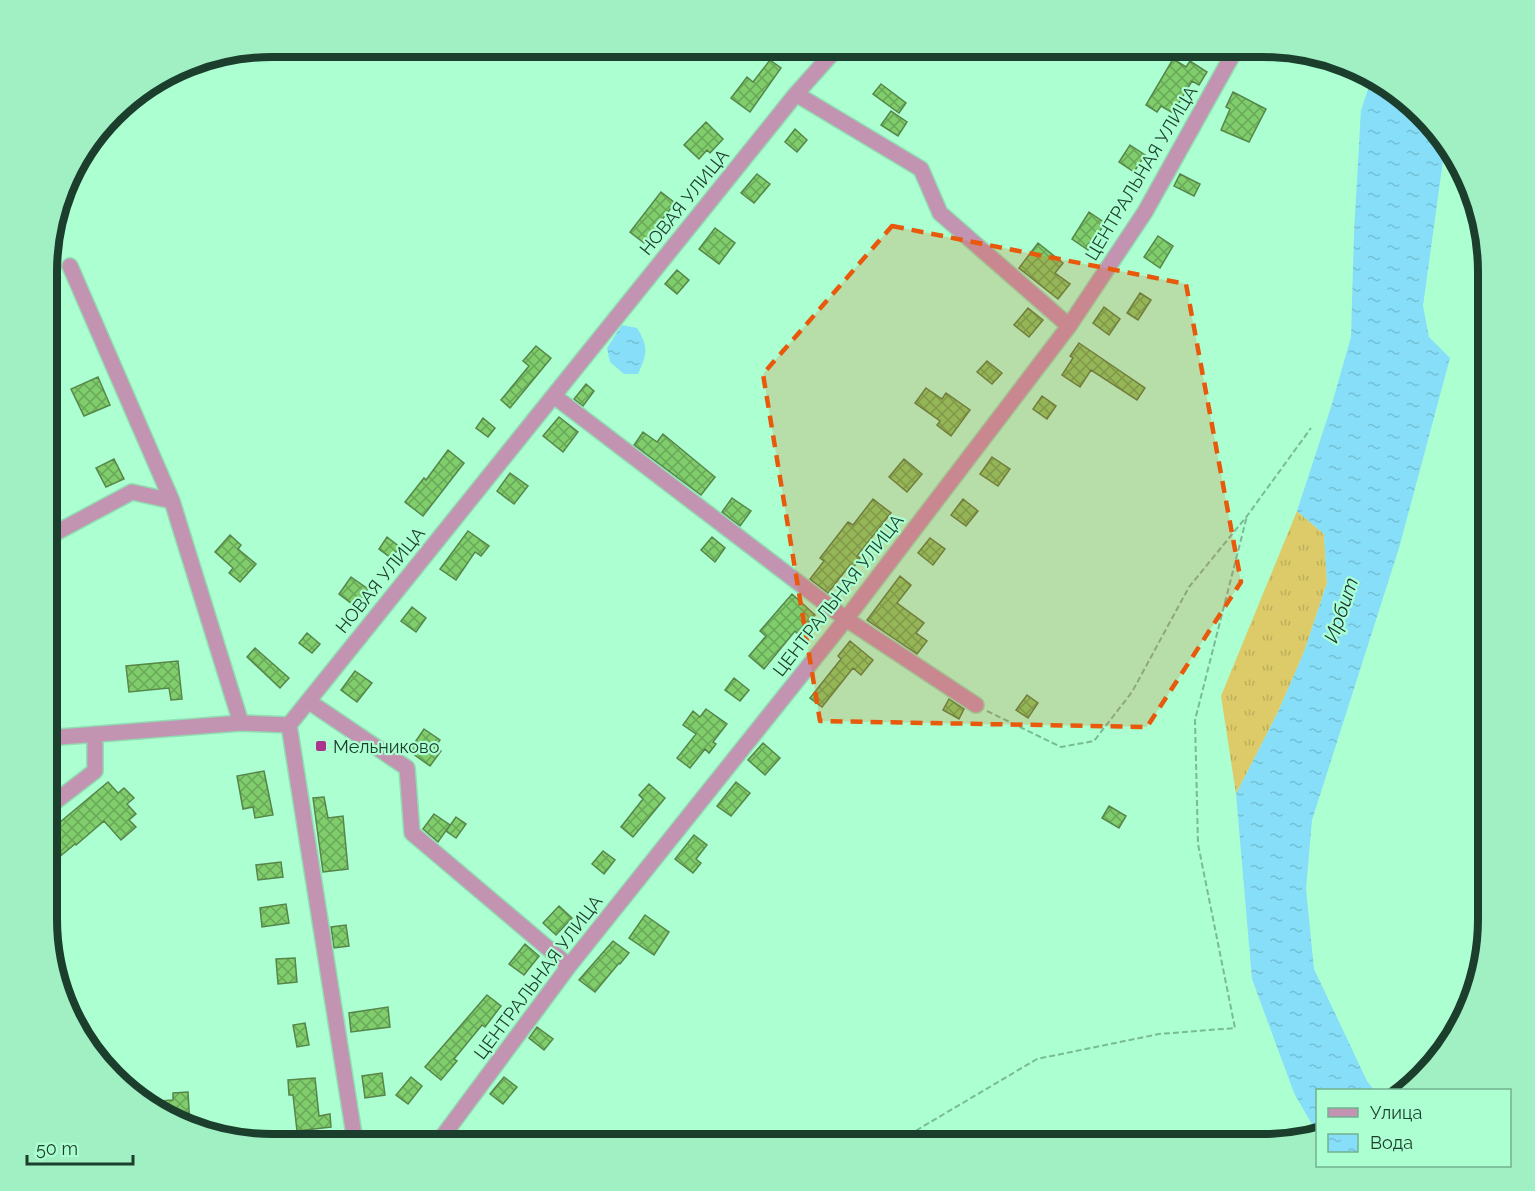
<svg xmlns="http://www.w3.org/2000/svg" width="1535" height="1191" font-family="Raleway,sans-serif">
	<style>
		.grass { fill: url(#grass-tufts) }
		.water { fill: url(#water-ripples) }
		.building { fill: url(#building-cross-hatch); stroke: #56864a; stroke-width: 1.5 }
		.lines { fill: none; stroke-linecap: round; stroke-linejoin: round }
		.minor-casing { stroke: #92dcb3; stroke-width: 18 }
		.path { stroke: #79ba97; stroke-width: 2; stroke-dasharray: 6 3; stroke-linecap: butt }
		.minor { stroke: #c294b2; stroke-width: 15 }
		.marked { fill: #e8590c; fill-opacity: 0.2; stroke: #e8590c; stroke-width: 4.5; stroke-dasharray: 12 8; stroke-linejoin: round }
		.poi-dot { fill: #ab358d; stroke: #acffd1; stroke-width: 2 }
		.labels { text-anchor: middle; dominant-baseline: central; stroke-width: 4.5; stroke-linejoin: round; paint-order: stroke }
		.street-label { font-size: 18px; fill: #1c3e2d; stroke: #acffd1 }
		.poi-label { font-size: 18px; fill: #1c3e2d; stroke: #acffd1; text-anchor: start }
		.water-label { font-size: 20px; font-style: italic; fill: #19343d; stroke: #acffd1 }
		.rim { fill: none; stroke: #1c3e2d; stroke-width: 8 }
	</style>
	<defs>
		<pattern id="grass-tufts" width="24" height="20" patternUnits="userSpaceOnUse" patternTransform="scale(1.5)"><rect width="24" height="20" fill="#ddcb69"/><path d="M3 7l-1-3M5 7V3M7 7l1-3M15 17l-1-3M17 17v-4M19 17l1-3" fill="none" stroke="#bdaf5b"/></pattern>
		<pattern id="water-ripples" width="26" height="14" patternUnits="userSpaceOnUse" patternTransform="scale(1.5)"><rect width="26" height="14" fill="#86def8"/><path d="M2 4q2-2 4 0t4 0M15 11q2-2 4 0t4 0" fill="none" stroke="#73c0d5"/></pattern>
		<pattern id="building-cross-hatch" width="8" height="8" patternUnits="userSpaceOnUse" patternTransform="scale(1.5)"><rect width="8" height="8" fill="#80cd6b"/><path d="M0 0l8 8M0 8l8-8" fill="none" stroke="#68a858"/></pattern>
	</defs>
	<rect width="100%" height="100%" fill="#acffd1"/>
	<!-- grass -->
	<path class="grass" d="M 1297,511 L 1324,534 L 1327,583 L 1304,652 L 1278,712 L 1236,794 L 1221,696 Z"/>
	<!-- water -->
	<path class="water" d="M 1372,78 L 1412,103 L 1445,146 L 1423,306 L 1429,337 L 1450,358 L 1399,548 L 1312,820 L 1306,889 L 1314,969 L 1367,1081 L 1374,1090 L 1318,1090 L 1317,1133 L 1294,1093 L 1252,979 L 1236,794 L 1278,712 L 1304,652 L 1327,583 L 1324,534 L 1297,511 L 1331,407 L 1351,337 L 1354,233 L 1361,110 Z
		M 622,325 L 637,328 C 649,347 647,354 638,374 L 624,374 L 610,362 L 607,348 Z"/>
	<!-- building -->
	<path class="building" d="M 1173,59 L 1186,67 L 1190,61 L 1207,72 L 1199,85 L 1192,81 L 1173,113 L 1161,106 L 1157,112 L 1146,105 Z
		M 770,60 L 781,68 L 750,112 L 731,98 L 747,77 L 753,82 Z
		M 881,84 L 906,103 L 899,113 L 873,94 Z
		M 1233,92 L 1266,109 L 1249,142 L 1221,130 L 1230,109 L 1226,107 Z
		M 891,111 L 907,122 L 898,136 L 881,125 Z
		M 706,122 L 723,139 L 710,153 L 707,150 L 699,159 L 684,145 Z
		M 795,129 L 807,140 L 797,152 L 785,142 Z
		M 1130,145 L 1145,155 L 1134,172 L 1119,162 Z
		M 757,174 L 770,184 L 754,203 L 741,193 Z
		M 1180,174 L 1200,184 L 1194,196 L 1174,186 Z
		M 661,192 L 675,203 L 644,243 L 630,232 Z
		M 1089,212 L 1105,223 L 1088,250 L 1072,239 Z
		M 715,228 L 735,243 L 719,264 L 699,249 Z
		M 1158,236 L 1173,246 L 1160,268 L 1144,257 Z
		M 1038,243 L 1063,263 L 1055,273 L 1070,284 L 1058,299 L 1019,268 Z
		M 677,270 L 689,280 L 677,294 L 665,284 Z
		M 1140,293 L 1151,300 L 1138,320 L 1127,313 Z
		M 1104,307 L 1120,319 L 1109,335 L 1093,323 Z
		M 1028,308 L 1043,320 L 1029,337 L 1014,325 Z
		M 1079,343 L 1145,388 L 1137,400 L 1091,370 L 1080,387 L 1062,375 L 1073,358 L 1070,356 Z
		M 536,346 L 551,358 L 510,408 L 501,400 L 529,366 L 523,361 Z
		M 987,361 L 1002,373 L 992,384 L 977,372 Z
		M 98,377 L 110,405 L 84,416 L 71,389 Z
		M 586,384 L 594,391 L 583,406 L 574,399 Z
		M 926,388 L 942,399 L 946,393 L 970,410 L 951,436 L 937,425 L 940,421 L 915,403 Z
		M 1042,396 L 1056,406 L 1047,419 L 1033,409 Z
		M 559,417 L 578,432 L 563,452 L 543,436 Z
		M 483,418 L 495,428 L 488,437 L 476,428 Z
		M 643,432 L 657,442 L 663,434 L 715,477 L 701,495 L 634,445 Z
		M 448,450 L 464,463 L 423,516 L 405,502 L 424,478 L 426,480 Z
		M 992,457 L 1010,469 L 998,486 L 980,474 Z
		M 114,459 L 124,479 L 106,487 L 96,468 Z
		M 904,459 L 922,474 L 907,492 L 889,477 Z
		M 510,473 L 528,486 L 514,504 L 497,491 Z
		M 732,498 L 751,511 L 740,526 L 722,512 Z
		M 873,499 L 891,513 L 857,556 L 860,558 L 853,568 L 850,565 L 828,593 L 810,579 L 824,561 L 820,558 L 848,522 L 853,525 Z
		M 963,499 L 978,511 L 966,526 L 951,515 Z
		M 468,531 L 489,546 L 481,556 L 475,552 L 456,580 L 440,569 Z
		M 230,535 L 241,545 L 238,549 L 256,564 L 240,582 L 229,573 L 233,568 L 215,552 Z
		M 387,537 L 400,547 L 391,558 L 379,549 Z
		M 712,537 L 725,548 L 715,562 L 701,550 Z
		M 930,538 L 945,549 L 933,565 L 918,553 Z
		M 900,576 L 911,585 L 897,603 L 924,623 L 916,633 L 927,641 L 917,654 L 867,620 Z
		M 351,577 L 368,589 L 356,607 L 339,594 Z
		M 792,594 L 815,615 L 798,634 L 795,631 L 764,669 L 749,656 L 766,636 L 760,631 Z
		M 412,607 L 426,618 L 416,632 L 401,621 Z
		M 307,633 L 320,644 L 312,653 L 299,643 Z
		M 850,641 L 873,660 L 861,675 L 853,668 L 822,707 L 810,698 L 841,659 L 838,656 Z
		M 255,648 L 289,678 L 280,688 L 247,657 Z
		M 178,661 L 182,699 L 171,700 L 169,688 L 129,692 L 126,666 Z
		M 355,671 L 372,683 L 357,702 L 341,690 Z
		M 734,678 L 749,690 L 740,701 L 725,690 Z
		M 1027,695 L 1038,703 L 1028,718 L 1016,710 Z
		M 949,699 L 964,709 L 959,719 L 943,710 Z
		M 706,709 L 727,724 L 713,742 L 716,744 L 709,753 L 705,749 L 690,768 L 677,758 L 696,734 L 683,725 L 693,711 L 700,717 Z
		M 424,729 L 440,740 L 435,747 L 441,751 L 430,766 L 409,751 Z
		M 763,743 L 780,758 L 765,775 L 748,760 Z
		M 264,771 L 273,815 L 255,818 L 253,807 L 243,809 L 237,776 Z
		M 108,782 L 118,793 L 124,788 L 134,798 L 127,804 L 136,814 L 129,820 L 136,827 L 121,840 L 104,821 L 76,845 L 75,844 L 52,863 L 47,856 L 47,833 Z
		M 736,782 L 750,793 L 731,816 L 717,806 Z
		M 649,784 L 665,798 L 633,837 L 621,827 L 643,799 L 639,795 Z
		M 324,797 L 328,818 L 343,816 L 348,869 L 323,872 L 313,798 Z
		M 1109,806 L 1126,816 L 1119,828 L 1102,818 Z
		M 434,814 L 450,825 L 438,842 L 423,829 Z
		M 456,817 L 466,824 L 456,838 L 446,831 Z
		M 694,835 L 707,845 L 696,859 L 701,863 L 693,873 L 675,859 Z
		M 603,851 L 615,860 L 604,874 L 592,864 Z
		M 281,862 L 283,877 L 258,880 L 256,865 Z
		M 286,904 L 289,923 L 262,927 L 260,908 Z
		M 559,906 L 572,918 L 556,935 L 543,923 Z
		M 645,915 L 669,932 L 654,955 L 629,938 Z
		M 346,925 L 349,946 L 334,948 L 331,927 Z
		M 613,941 L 629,953 L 620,964 L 619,963 L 595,992 L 579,980 Z
		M 525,944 L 539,956 L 524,975 L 509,964 Z
		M 295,958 L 297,982 L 278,984 L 276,959 Z
		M 487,995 L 501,1006 L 485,1027 L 482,1025 L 454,1059 L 457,1061 L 441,1080 L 425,1067 Z
		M 388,1007 L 390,1027 L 351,1032 L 349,1013 Z
		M 305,1023 L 309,1045 L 297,1047 L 293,1025 Z
		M 537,1027 L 553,1039 L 544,1050 L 529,1038 Z
		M 382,1073 L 385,1095 L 365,1098 L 362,1076 Z
		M 411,1077 L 422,1086 L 408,1104 L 396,1095 Z
		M 504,1077 L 517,1087 L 503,1104 L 490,1094 Z
		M 315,1078 L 319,1116 L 330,1114 L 331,1127 L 297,1131 L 293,1095 L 289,1095 L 288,1080 Z
		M 188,1092 L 190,1128 L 145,1102 L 173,1100 L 173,1093 Z"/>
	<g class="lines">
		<defs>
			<path id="minor" d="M 796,94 L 921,169 L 940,213 L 1069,326
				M 70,266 L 172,501 L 241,723
				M 554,396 L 846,619 L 976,705
				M 48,537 L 132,492 L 172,501
				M 308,701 L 407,768 L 412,833 L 569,966
				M 47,738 L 241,723 L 289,725
				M 47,808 L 95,771 L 95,734
				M 306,1144 L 355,1141 L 289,725 L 796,94 L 838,47
				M 437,1144 L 569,966 L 846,619 L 1069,326 L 1145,212 L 1237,47"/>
		</defs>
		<!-- minor casing -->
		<use href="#minor" class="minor-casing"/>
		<!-- path -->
		<path class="path" d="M 987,711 L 1061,747 L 1094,741 L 1132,692 L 1189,587 L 1247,516 L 1311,428
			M 904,1144 L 917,1130 L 1037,1059 L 1159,1034 L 1235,1028 L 1198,844 L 1195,720 L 1247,516"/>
		<!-- minor -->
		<use href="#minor" class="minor"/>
	</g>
	<!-- marked area -->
	<path class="marked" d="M 892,226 L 1186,284 L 1241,582 L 1147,727 L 820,721 L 763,374 Z"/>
	<!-- markers -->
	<rect class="poi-dot" x="315" y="740" width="12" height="12" rx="3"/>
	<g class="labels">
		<!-- street labels -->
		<g class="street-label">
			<text transform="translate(1141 173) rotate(-59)">ЦЕНТРАЛЬНАЯ УЛИЦА</text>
			<text transform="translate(684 202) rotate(-51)">НОВАЯ УЛИЦА</text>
			<text transform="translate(380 580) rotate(-51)">НОВАЯ УЛИЦА</text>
			<text transform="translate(838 595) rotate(-52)">ЦЕНТРАЛЬНАЯ УЛИЦА</text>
			<text transform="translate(538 977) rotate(-53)">ЦЕНТРАЛЬНАЯ УЛИЦА</text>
		</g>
		<!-- poi labels -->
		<g class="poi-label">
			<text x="333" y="746">Мельниково</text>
		</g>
		<!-- water labels -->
		<g class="water-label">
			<text transform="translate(1341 610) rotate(-71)">Ирбит</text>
		</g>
	</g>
	<!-- crop -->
	<path d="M0 0H1535V1191H0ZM272 57H1263A215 215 0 0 1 1478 272V919A215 215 0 0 1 1263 1134H272A215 215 0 0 1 57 919V272A215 215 0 0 1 272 57Z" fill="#a0f0c4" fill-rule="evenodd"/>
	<path class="rim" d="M272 57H1263A215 215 0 0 1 1478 272V919A215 215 0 0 1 1263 1134H272A215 215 0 0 1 57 919V272A215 215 0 0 1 272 57Z"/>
	<!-- legend -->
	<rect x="1316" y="1089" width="195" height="78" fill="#acffd1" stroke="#72b28f" stroke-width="1.5"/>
	<rect x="1328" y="1108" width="30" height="9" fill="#c294b2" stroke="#72b28f" stroke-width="1.5"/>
	<text x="1370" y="1119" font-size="18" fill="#1c3e2d">Улица</text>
	<rect x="1328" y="1134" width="30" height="18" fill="url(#water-ripples)" stroke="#72b28f" stroke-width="1.5"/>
	<text x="1370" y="1149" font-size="18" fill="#1c3e2d">Вода</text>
	<!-- scale -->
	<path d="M27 1155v9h106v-9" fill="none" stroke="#1c3e2d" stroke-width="3"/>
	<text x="36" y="1155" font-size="18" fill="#1c3e2d" stroke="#acffd1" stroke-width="4.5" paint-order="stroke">50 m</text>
</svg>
